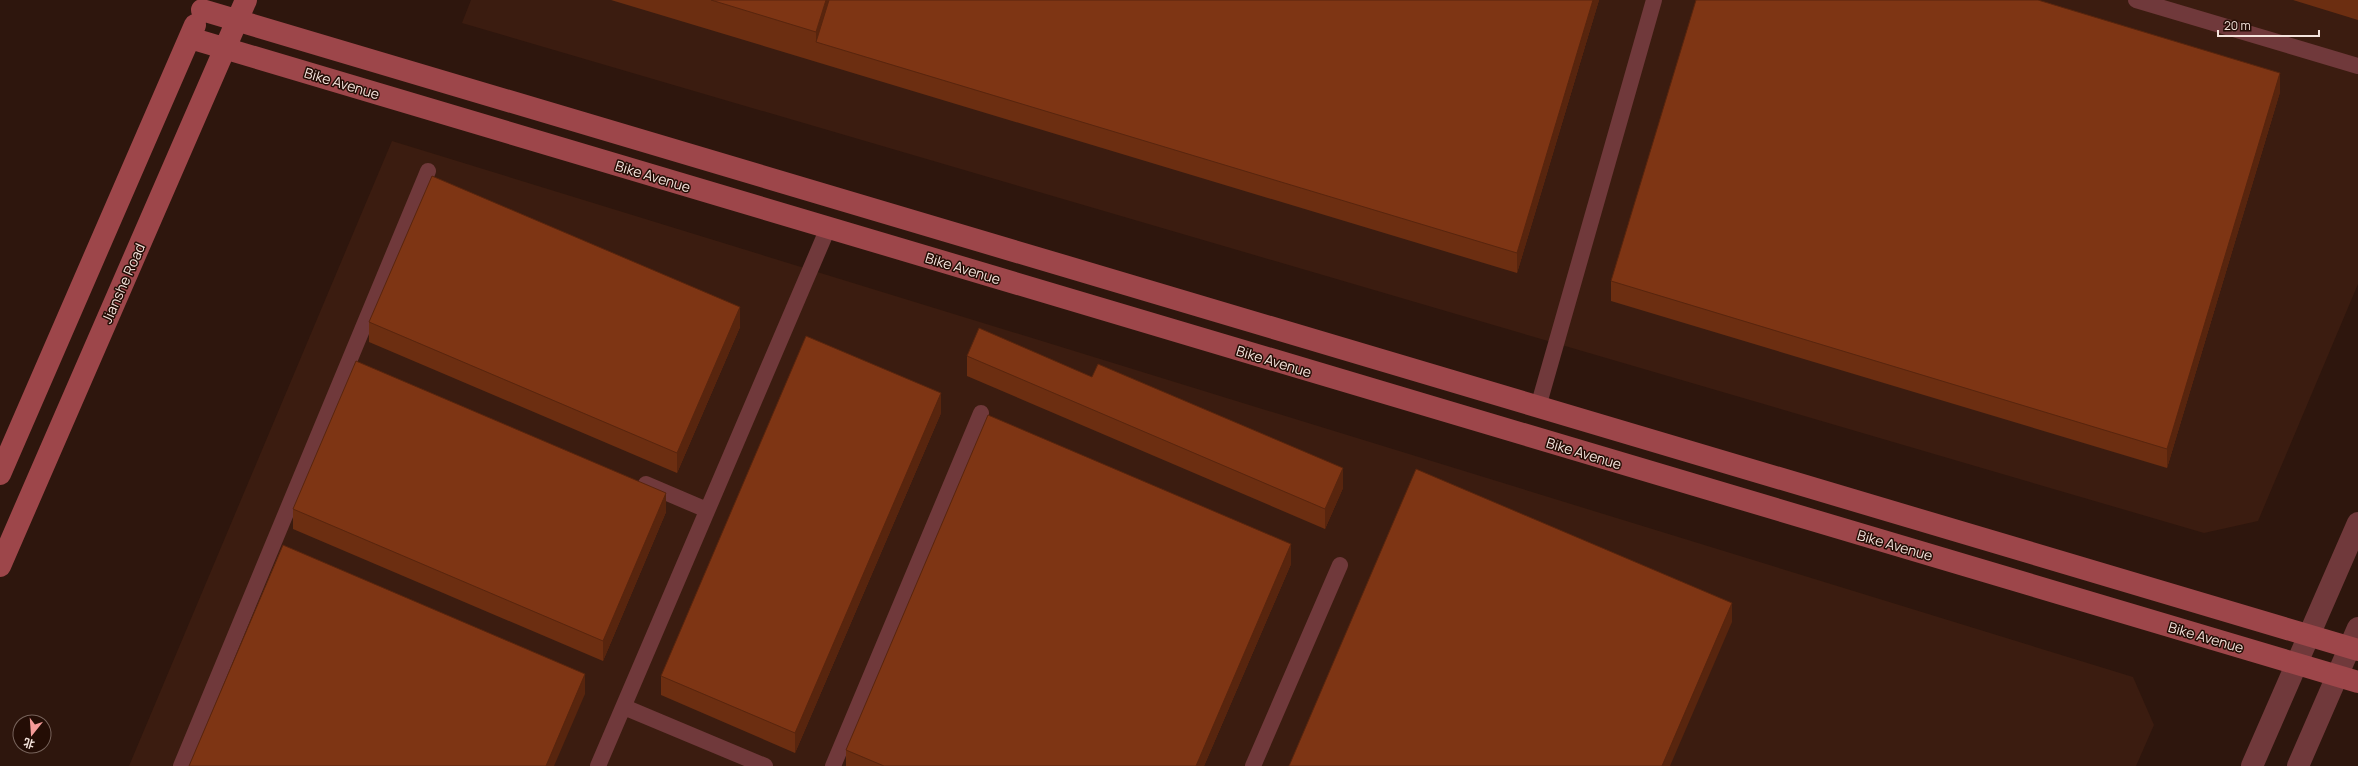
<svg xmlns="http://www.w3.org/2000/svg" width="2358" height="766" font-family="Manrope,'Noto Sans SC',sans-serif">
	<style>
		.built { fill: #3b1c10 }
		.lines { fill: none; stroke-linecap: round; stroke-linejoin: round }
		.service { stroke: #70393b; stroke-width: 16 }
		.minor { stroke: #70393b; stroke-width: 22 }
		.secondary { stroke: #9d464a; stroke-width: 22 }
		.wall { fill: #6c2e11 }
		.shaded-wall { fill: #58250e }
		.building { fill: #7e3514; stroke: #58250e }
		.labels { text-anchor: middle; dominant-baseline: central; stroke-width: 3; stroke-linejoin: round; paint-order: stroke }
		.street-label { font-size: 14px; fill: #f4e3dc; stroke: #240d05 }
	</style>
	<rect width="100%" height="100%" fill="#2e160d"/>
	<!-- built -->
	<path class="built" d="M 471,0 L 2358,0 L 2358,284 L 2258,521 L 2204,533 L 462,23 Z
		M 392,141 L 2133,677 L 2154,725 L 2136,766 L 129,766 Z"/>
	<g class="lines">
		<!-- service -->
		<path class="service" d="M 2136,0 L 2358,66
			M 1538,407 L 1654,0
			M 646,484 L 707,510
			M 624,707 L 765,766
			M 181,766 L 428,171
			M 598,766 L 828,228
			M 833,766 L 981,413
			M 1253,766 L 1340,565"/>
		<!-- minor -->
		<path class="minor" d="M 2252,766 L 2358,523
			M 2298,766 L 2358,628"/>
		<!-- secondary -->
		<path class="secondary" d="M 202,10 L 2358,650
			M 190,38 L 2358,682
			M 0,474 L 195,25
			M 0,566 L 246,0"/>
	</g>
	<!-- wall -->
	<path class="wall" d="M 611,0 L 1599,0 L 1517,273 Z
		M 2293,0 L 2358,0 L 2358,20 Z
		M 2280,92 L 2167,468 L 1611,301 L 1611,281 Z
		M 369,322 L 740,327 L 677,473 L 369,342 Z
		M 967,356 L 1343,488 L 1325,529 L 967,376 Z
		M 941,413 L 795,753 L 661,695 L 661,676 Z
		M 293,509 L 666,512 L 603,661 L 293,529 Z
		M 1291,564 L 1204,766 L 846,766 L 846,750 Z"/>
	<!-- shaded-wall -->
	<path class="shaded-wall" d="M 826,0 L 835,0 L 816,42 L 816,32 Z
		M 1593,0 L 1599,0 L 1517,273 L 1517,253 Z
		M 2280,73 L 2280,92 L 2167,468 L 2167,449 Z
		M 740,307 L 740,327 L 677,473 L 677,453 Z
		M 941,393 L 941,413 L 795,753 L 795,733 Z
		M 1343,468 L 1343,488 L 1325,529 L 1325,509 Z
		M 666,493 L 666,512 L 603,661 L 603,641 Z
		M 1291,544 L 1291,564 L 1204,766 L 1196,766 Z
		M 1732,603 L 1732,622 L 1670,766 L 1662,766 Z
		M 585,674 L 585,694 L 554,766 L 546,766 Z"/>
	<!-- building -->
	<path class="building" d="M 711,0 L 826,0 L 816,32 Z
		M 829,0 L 1593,0 L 1517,253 L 816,42 Z
		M 1696,0 L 2038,0 L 2280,73 L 2167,449 L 1611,281 Z
		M 432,176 L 740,307 L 677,453 L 369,322 Z
		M 979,328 L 1092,377 L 1098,364 L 1343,468 L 1325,509 L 967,356 Z
		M 806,336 L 941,393 L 795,733 L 661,676 Z
		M 356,361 L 666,493 L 603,641 L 293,509 Z
		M 988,415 L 1291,544 L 1196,766 L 884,766 L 846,750 Z
		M 1416,469 L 1732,603 L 1662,766 L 1289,766 Z
		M 283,545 L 585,674 L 546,766 L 189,766 Z"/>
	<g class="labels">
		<!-- street labels -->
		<g class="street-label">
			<text transform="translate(342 83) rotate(17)">Bike Avenue</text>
			<text transform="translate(653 176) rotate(17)">Bike Avenue</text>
			<text transform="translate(963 268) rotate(17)">Bike Avenue</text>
			<text transform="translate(123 283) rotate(-66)">Jianshe Road</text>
			<text transform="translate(1274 361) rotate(17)">Bike Avenue</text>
			<text transform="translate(1584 453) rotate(17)">Bike Avenue</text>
			<text transform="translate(1895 545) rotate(16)">Bike Avenue</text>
			<text transform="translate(2206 637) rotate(16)">Bike Avenue</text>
		</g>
	</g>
	<!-- north arrow -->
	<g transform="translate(32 734) rotate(197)"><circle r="19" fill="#240d05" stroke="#77635b"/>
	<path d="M0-3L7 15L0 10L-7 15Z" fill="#f59b99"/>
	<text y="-6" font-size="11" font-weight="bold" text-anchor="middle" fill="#f4e3dc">北</text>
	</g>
	<!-- scale -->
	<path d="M2218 30v6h101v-6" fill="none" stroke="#f4e3dc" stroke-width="2"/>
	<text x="2224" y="30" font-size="12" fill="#f4e3dc" stroke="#240d05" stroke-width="3" paint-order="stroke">20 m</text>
</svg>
